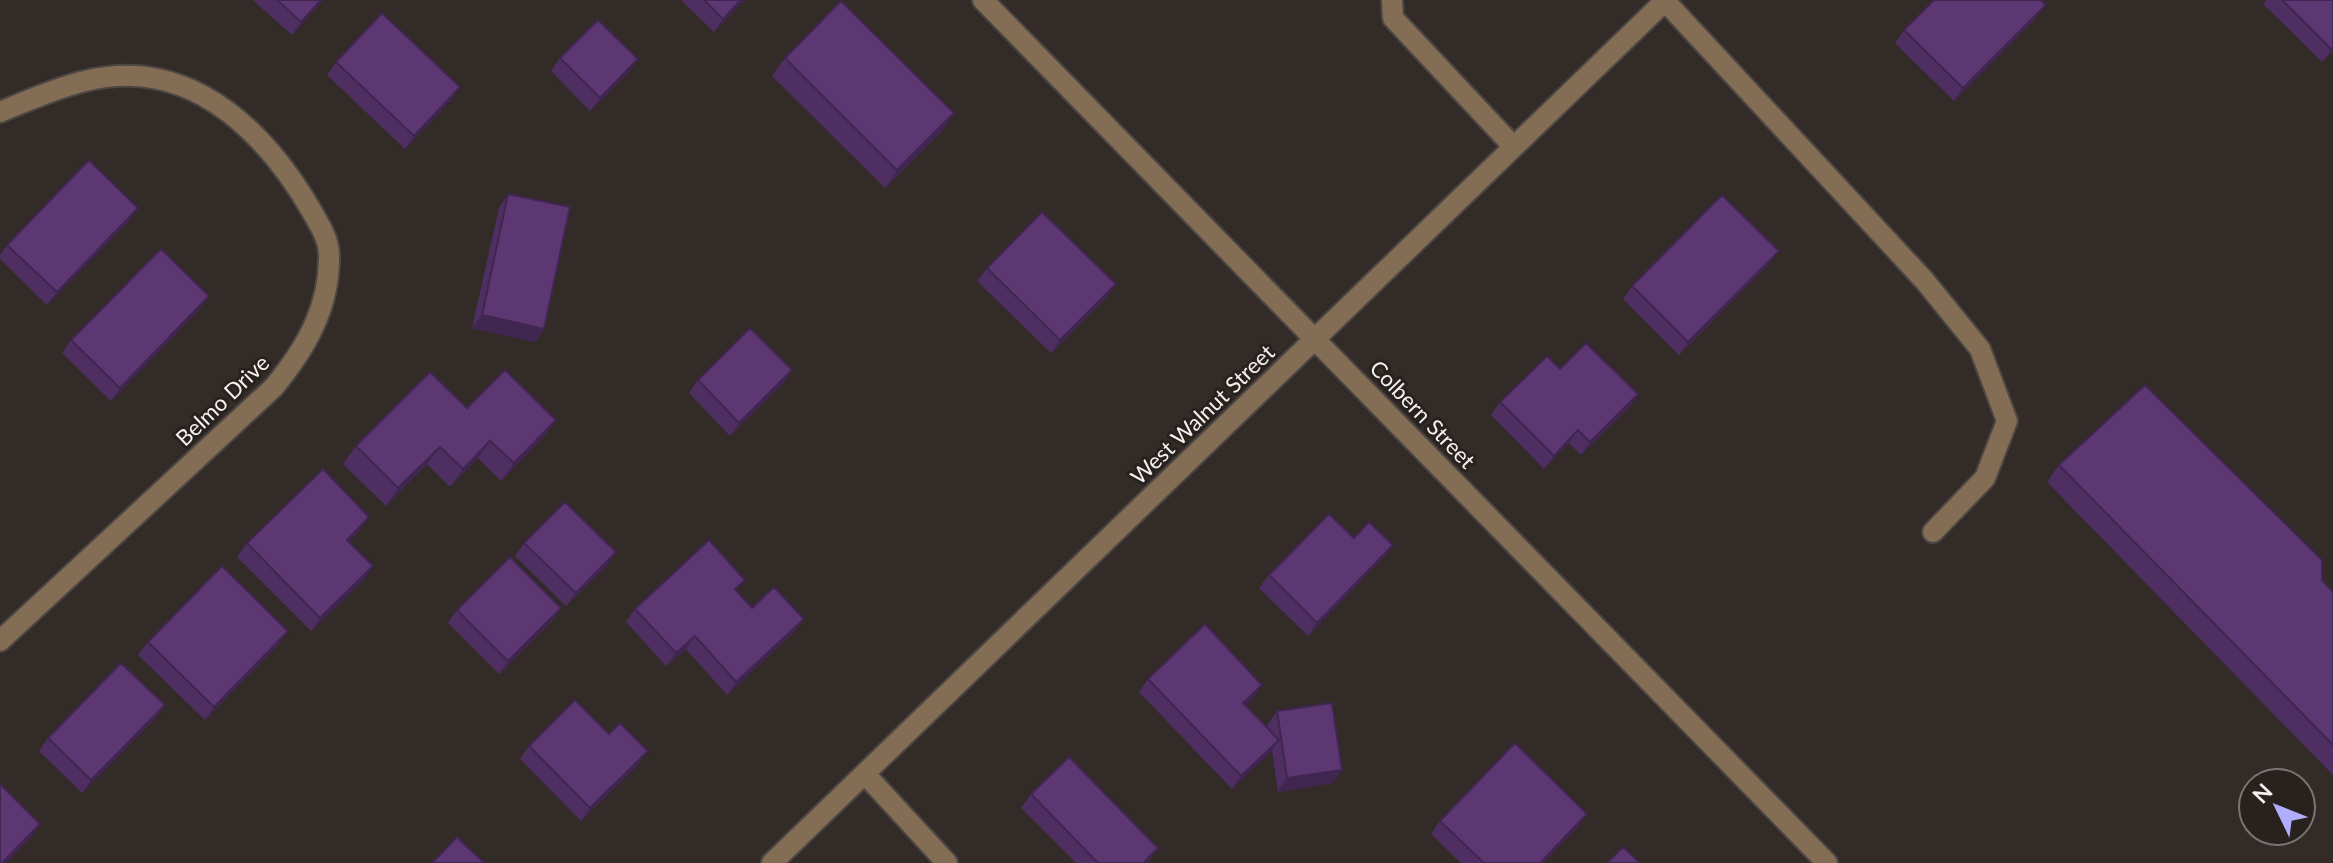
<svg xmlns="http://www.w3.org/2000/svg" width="2333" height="863" font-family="Lato,sans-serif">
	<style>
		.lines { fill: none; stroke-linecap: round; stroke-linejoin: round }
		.minor-casing { stroke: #4d4744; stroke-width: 24 }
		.minor { stroke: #846d55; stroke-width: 20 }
		.wall { fill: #4f2f62 }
		.shaded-wall { fill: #402650 }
		.building { fill: #5c3772; stroke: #402650; stroke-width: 2 }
		.labels { text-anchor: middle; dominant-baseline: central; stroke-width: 6; stroke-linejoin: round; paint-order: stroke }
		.street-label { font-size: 22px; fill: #f6f1ef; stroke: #28221f }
	</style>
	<rect width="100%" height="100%" fill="#322b28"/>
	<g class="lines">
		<defs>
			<path id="minor" d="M 983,0 L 1827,863
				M 1392,0 L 1393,18 L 1512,145
				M 1665,1 L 1924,280 L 1980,349 L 2007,421 L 1985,478 L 1933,532
				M 0,112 C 51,91 101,67 158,79 C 226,93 278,153 311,210 C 319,224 329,239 329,255 C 330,307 306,348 274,387 L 0,641
				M 865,774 L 947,863
				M 772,863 L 1666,0"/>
		</defs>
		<!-- minor casing -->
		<use href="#minor" class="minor-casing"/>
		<!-- minor -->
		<use href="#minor" class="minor"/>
	</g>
	<!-- wall -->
	<path class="wall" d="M 253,0 L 323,0 L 292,35 Z
		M 681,0 L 745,0 L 714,32 Z
		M 2266,0 L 2333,0 L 2333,51 L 2322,62 L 2263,4 Z
		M 2046,5 L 2036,18 L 1954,101 L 1895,43 L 1904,30 Z
		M 560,58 L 638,59 L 629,72 L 590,111 L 551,71 Z
		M 785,58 L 954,113 L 942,131 L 885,188 L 772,76 Z
		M 336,62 L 451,100 L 405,149 L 327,75 Z
		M 508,194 L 544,329 L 535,342 L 472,328 L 499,208 Z
		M 129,221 L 47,305 L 0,259 L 0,255 L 7,245 Z
		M 1769,264 L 1679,355 L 1623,299 L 1632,286 Z
		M 987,268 L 1116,284 L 1107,297 L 1051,353 L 977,281 Z
		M 199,310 L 111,401 L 62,353 L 71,340 Z
		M 1560,369 L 1638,394 L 1629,408 L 1581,455 L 1569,443 L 1544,469 L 1491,415 L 1500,402 Z
		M 792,370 L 783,383 L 730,436 L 689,393 L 698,380 Z
		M 467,408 L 556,420 L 543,438 L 501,481 L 478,458 L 450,487 L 427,464 L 386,506 L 343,464 L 356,446 Z
		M 2059,465 L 2322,580 L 2333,592 L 2333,775 L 2047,482 Z
		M 360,530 L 349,542 L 364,580 L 311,631 L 237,557 L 247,543 Z
		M 1354,538 L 1393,545 L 1383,558 L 1308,636 L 1259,588 L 1269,575 Z
		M 524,543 L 607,566 L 566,606 L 515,556 Z
		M 737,592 L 752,608 L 804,619 L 794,632 L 727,695 L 686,649 L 666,666 L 626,622 L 635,609 Z
		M 561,608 L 552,621 L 499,674 L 448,623 L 457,610 Z
		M 288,631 L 279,644 L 205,720 L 138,655 L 148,642 Z
		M 1148,679 L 1262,685 L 1253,698 L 1245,705 L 1268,729 L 1268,724 L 1277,711 L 1342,770 L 1333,783 L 1278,792 L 1272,750 L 1232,789 L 1139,692 Z
		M 156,718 L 82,793 L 39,751 L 48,738 Z
		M 609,734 L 648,751 L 639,764 L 581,821 L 520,759 L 529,746 Z
		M 1031,794 L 1148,863 L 1076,863 L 1021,808 Z
		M 1440,821 L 1578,827 L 1543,863 L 1461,863 L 1431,834 Z"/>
	<!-- shaded-wall -->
	<path class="shaded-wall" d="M 321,0 L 323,0 L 292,35 L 301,22 Z
		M 741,0 L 745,0 L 714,32 L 723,19 Z
		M 2046,5 L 2036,18 L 1954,101 L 1963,88 Z
		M 2333,47 L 2333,51 L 2322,62 Z
		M 638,59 L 629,72 L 590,111 L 600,98 Z
		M 460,87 L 451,100 L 405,149 L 414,136 Z
		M 954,113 L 942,131 L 885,188 L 897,170 Z
		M 138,208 L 129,221 L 47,305 L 57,292 Z
		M 1779,251 L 1769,264 L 1679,355 L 1688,342 Z
		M 1116,284 L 1107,297 L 1051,353 L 1060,340 Z
		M 209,296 L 199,310 L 111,401 L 120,388 Z
		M 482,315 L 544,329 L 535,342 L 472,328 Z
		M 792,370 L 783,383 L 730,436 L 739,423 Z
		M 1638,394 L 1629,408 L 1581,455 L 1590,442 Z
		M 556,420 L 543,438 L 501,481 L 514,463 Z
		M 1578,430 L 1569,443 L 1544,469 L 1554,456 Z
		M 490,441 L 478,458 L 450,487 L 463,469 Z
		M 440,447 L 427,464 L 386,506 L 398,488 Z
		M 369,517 L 360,530 L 338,553 L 347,540 Z
		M 1393,545 L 1383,558 L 1308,636 L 1317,623 Z
		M 616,552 L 607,566 L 566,606 L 576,593 Z
		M 373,566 L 364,580 L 311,631 L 320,618 Z
		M 561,608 L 552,621 L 499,674 L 508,661 Z
		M 804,619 L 794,632 L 727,695 L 736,682 Z
		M 288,631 L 279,644 L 205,720 L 214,707 Z
		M 695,636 L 686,649 L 666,666 L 676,653 Z
		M 1262,685 L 1253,698 L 1234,716 L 1243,703 Z
		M 165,705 L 156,718 L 82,793 L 91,780 Z
		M 1279,740 L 1270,753 L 1232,789 L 1241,776 Z
		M 648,751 L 639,764 L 581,821 L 590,808 Z
		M 1342,770 L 1333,783 L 1278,792 L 1287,778 Z
		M 1587,814 L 1578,827 L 1543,863 L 1540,863 Z
		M 40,824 L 31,838 L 6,863 L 2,863 Z
		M 1158,848 L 1148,863 L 1143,863 Z"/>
	<!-- building -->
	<path class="building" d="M 277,0 L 321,0 L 301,22 Z
		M 704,0 L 741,0 L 723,19 Z
		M 1934,0 L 2041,0 L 2046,5 L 1963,88 L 1904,30 Z
		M 2282,0 L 2333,0 L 2333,47 L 2331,49 Z
		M 841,1 L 954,113 L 897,170 L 785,58 Z
		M 382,13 L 460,87 L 414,136 L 336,62 Z
		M 598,20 L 638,59 L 600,98 L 560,58 Z
		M 89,160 L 138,208 L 57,292 L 7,245 Z
		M 508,194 L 570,207 L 544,329 L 482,315 Z
		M 1722,195 L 1779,251 L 1688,342 L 1632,286 Z
		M 1042,212 L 1116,284 L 1060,340 L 987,268 Z
		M 161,249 L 209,296 L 120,388 L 71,340 Z
		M 750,328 L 792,370 L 739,423 L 698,380 Z
		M 1586,343 L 1638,394 L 1590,442 L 1578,430 L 1554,456 L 1500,402 L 1547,356 L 1560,369 Z
		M 505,370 L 556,420 L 514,463 L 490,441 L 463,469 L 440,447 L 398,488 L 356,446 L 430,372 L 467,408 Z
		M 2145,385 L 2322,560 L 2322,580 L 2333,592 L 2333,745 L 2059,465 Z
		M 323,469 L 369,517 L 347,540 L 373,566 L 320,618 L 247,543 Z
		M 565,502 L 616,552 L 576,593 L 524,543 Z
		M 1329,514 L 1354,538 L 1369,522 L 1393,545 L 1317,623 L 1269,575 Z
		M 709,540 L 745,580 L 735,589 L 752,608 L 774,587 L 804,619 L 736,682 L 695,636 L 676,653 L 635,609 Z
		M 510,557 L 561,608 L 508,661 L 457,610 Z
		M 222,566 L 288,631 L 214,707 L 148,642 Z
		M 1205,624 L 1262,685 L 1243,703 L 1279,740 L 1241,776 L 1148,679 Z
		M 121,663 L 165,705 L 91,780 L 48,738 Z
		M 575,700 L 609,734 L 620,723 L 648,751 L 590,808 L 529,746 Z
		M 1332,703 L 1342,770 L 1287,778 L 1277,711 Z
		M 1515,743 L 1587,814 L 1540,863 L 1484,863 L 1440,821 Z
		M 1069,757 L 1158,848 L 1143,863 L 1098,863 L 1031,794 Z
		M 0,784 L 40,824 L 2,863 L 0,863 Z
		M 457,837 L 484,863 L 432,863 Z
		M 1623,847 L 1640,863 L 1607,863 Z"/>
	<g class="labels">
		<!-- street labels -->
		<g class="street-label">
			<text transform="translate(222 400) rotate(-44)">Belmo Drive</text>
			<text transform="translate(1202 414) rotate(-44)">West Walnut Street</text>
			<text transform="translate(1423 414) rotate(46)">Colbern Street</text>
		</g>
	</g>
	<!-- north arrow -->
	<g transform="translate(2277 807) rotate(313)"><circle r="38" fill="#28221f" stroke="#7a7572" stroke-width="2"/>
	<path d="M0-6L14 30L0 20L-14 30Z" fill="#b0aefa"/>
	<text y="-12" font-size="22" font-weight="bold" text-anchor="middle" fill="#f6f1ef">N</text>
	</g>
</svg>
